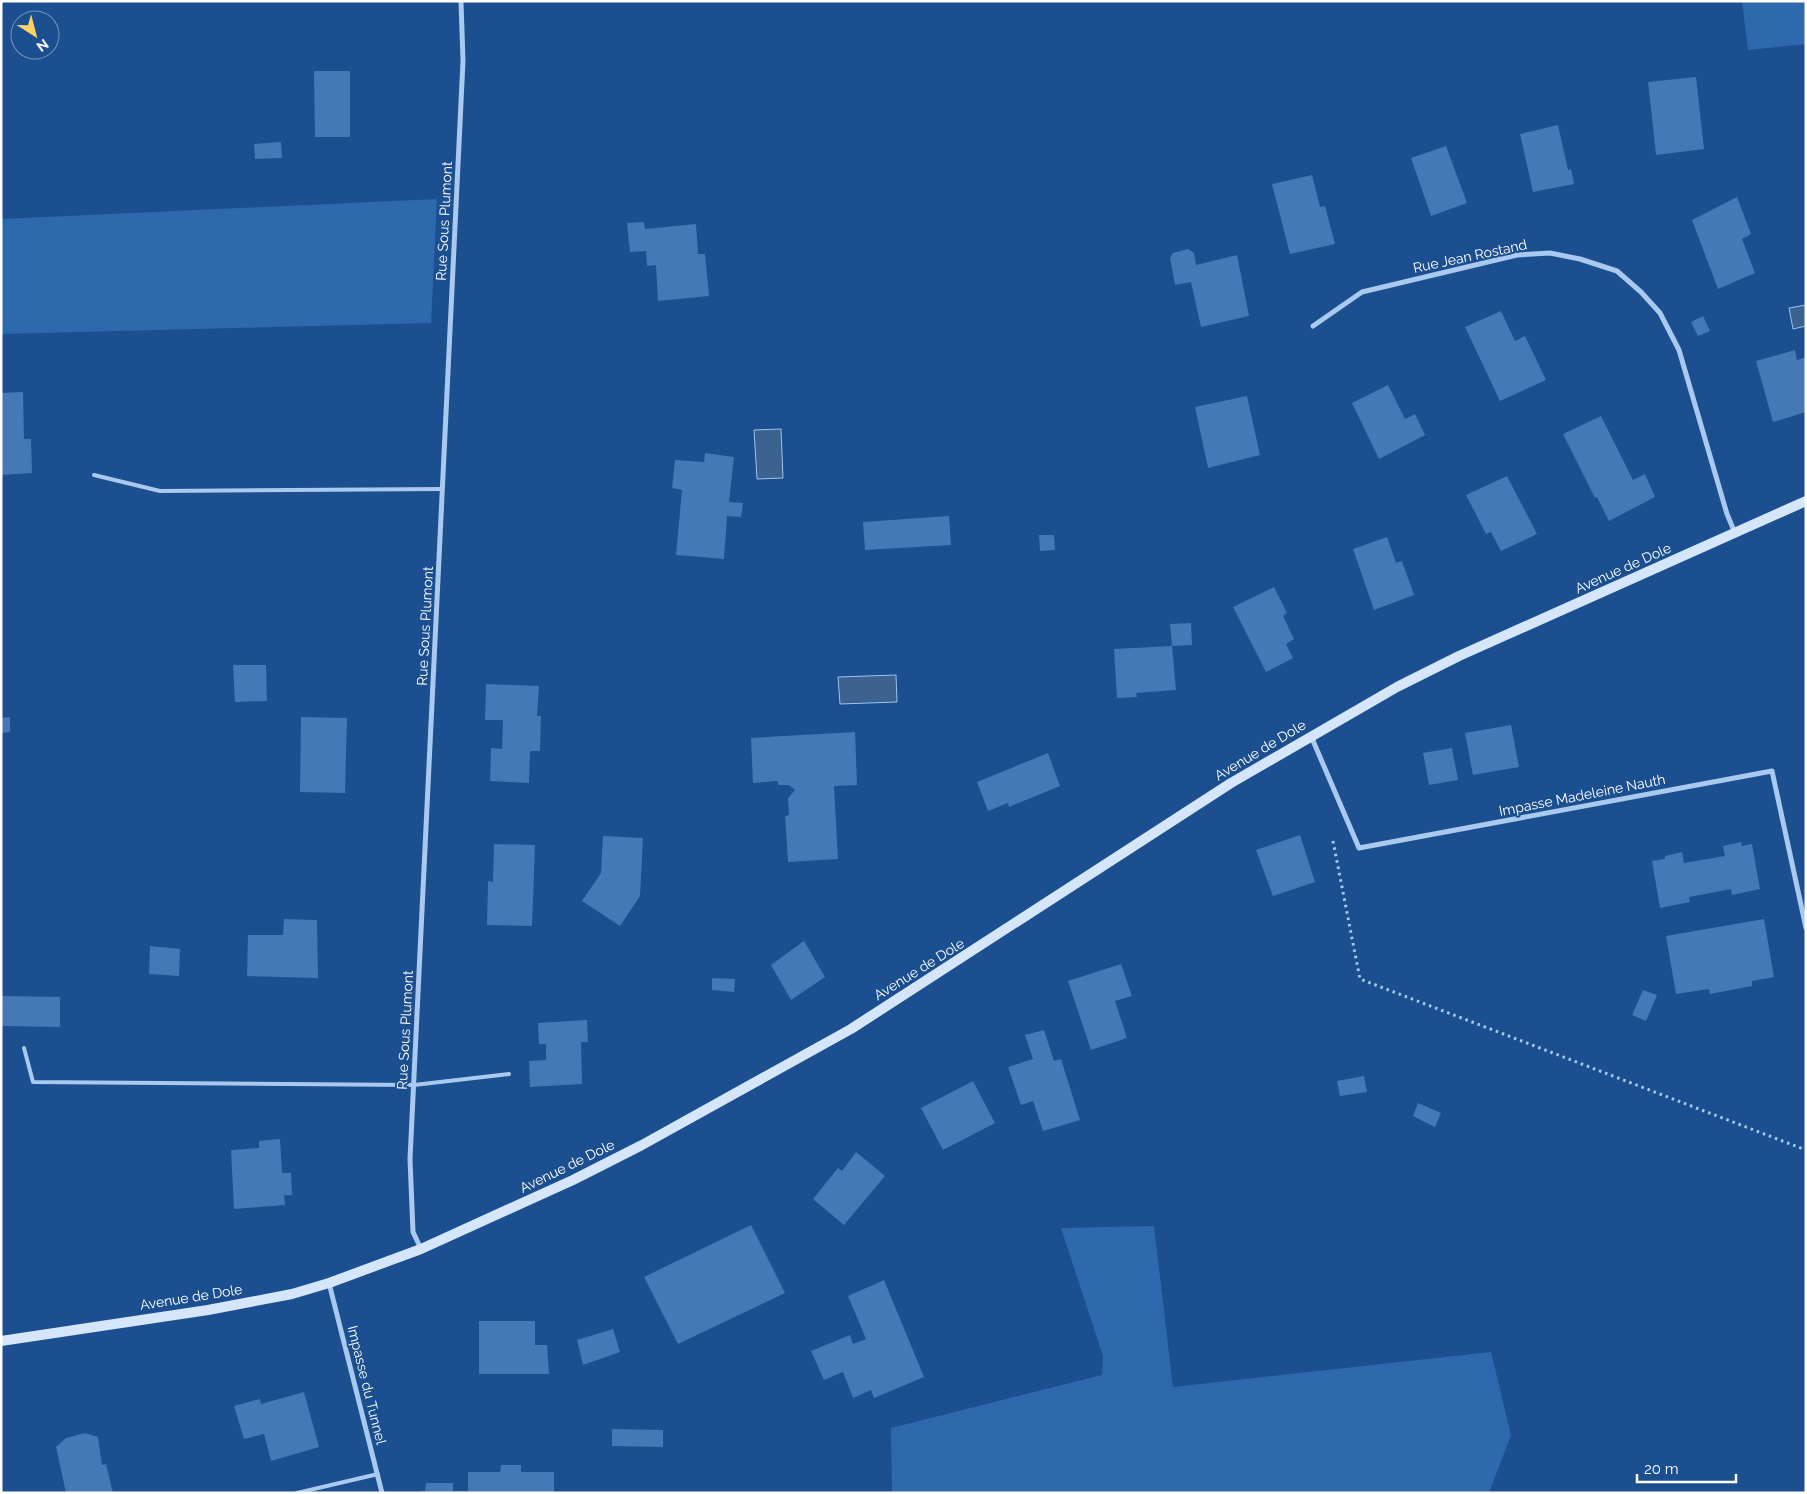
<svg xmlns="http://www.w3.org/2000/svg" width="1807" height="1494" font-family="Raleway,sans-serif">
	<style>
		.green { fill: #2e69ad }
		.water { fill: #3c6290; stroke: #9cc4f0 }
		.building { fill: #4478b7 }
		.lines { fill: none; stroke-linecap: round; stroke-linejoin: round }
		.path { stroke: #a9c9ee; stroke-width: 3; stroke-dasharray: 2.5 4; stroke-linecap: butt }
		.service { stroke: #a9c9ee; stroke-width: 4 }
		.minor { stroke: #a9c9ee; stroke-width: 5 }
		.secondary { stroke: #d6e6fa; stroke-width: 10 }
		.labels { text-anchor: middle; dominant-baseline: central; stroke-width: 4; stroke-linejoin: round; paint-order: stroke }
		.street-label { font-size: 14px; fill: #fff; stroke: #1b4f8f }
	</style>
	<rect width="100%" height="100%" fill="#1b4f8f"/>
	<!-- green -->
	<path class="green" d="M 1742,1 L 1806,1 L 1806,44 L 1748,50 Z
		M 437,199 L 431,323 L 1,334 L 1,219 Z
		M 1154,1226 L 1173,1387 L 1491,1352 L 1511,1435 L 1489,1493 L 892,1493 L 891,1428 L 1102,1375 L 1103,1356 L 1061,1228 Z"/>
	<!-- water -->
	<path class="water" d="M 1806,305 L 1806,326 L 1793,329 L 1789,308 Z
		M 781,429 L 783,478 L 757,479 L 754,430 Z
		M 896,675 L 897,702 L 840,704 L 838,677 Z"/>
	<!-- building -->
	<path class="building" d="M 314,71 L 350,71 L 350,137 L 315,137 Z
		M 1696,77 L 1704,149 L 1656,155 L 1648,82 Z
		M 1558,125 L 1568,170 L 1571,169 L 1574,184 L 1533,192 L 1520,134 Z
		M 281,142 L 282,158 L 255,159 L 254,144 Z
		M 1446,146 L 1467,203 L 1431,216 L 1411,158 Z
		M 1312,175 L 1320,207 L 1325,206 L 1335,244 L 1290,254 L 1272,184 Z
		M 1737,197 L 1751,234 L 1742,239 L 1755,273 L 1718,289 L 1692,220 Z
		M 644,222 L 645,229 L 696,224 L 698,254 L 705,254 L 709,296 L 658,301 L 656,265 L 647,266 L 646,251 L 630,252 L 627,223 Z
		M 1188,249 L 1194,253 L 1196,265 L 1237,255 L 1249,316 L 1201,327 L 1191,282 L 1175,285 L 1170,258 L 1173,253 Z
		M 1501,311 L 1515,341 L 1525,336 L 1546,380 L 1500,401 L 1465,327 Z
		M 1703,316 L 1710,331 L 1698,336 L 1691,322 Z
		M 1795,350 L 1797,360 L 1806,357 L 1806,412 L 1773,422 L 1756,361 Z
		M 1388,385 L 1405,419 L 1415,414 L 1425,435 L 1379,459 L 1352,403 Z
		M 23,392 L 24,439 L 31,439 L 32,473 L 1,475 L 1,393 Z
		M 1247,396 L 1260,455 L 1208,468 L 1195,407 Z
		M 1601,416 L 1633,480 L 1645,474 L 1655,497 L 1609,521 L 1597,497 L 1595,498 L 1563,434 Z
		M 705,453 L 734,457 L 729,502 L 743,503 L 741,517 L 727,516 L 724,559 L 676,555 L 682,490 L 672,488 L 675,460 L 704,462 Z
		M 1507,476 L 1537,534 L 1501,551 L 1491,532 L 1486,534 L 1466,495 Z
		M 949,516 L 951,545 L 865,550 L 863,522 Z
		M 1039,535 L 1054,535 L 1055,550 L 1040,551 Z
		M 1387,537 L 1396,563 L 1402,561 L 1414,595 L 1374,610 L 1353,549 Z
		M 1274,587 L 1287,613 L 1283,616 L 1294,639 L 1286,644 L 1293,658 L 1266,672 L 1233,607 Z
		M 1191,623 L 1192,645 L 1172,646 L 1170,624 Z
		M 1172,646 L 1176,690 L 1136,693 L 1137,697 L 1117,698 L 1114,649 Z
		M 233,665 L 266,665 L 267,701 L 235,702 Z
		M 486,684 L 539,686 L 537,716 L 541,716 L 540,751 L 530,751 L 529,783 L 490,781 L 491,748 L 502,749 L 503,720 L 485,720 Z
		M 10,717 L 10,732 L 1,733 L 1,718 Z
		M 301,717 L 347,718 L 345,793 L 300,792 Z
		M 1511,725 L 1519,767 L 1473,775 L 1465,733 Z
		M 855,732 L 857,785 L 834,786 L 838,859 L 788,862 L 785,816 L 789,815 L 788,798 L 795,790 L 789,785 L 778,785 L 778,781 L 753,783 L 751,738 Z
		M 1452,748 L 1458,780 L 1429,785 L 1423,753 Z
		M 1048,753 L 1060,786 L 1009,807 L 1008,803 L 988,811 L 977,782 Z
		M 1300,835 L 1315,882 L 1273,896 L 1256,850 Z
		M 603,836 L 643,838 L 640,896 L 620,926 L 582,901 L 601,873 Z
		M 1741,842 L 1742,846 L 1752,844 L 1760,889 L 1732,895 L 1731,889 L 1689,897 L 1690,902 L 1660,908 L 1652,861 L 1665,859 L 1665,856 L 1682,852 L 1684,863 L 1725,856 L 1723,846 Z
		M 494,844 L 535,845 L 532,926 L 487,925 L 488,881 L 493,882 Z
		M 284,919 L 317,920 L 318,978 L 247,976 L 248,935 L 283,935 Z
		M 1764,919 L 1774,977 L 1752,981 L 1752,986 L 1710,994 L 1709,989 L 1676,994 L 1666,936 Z
		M 804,941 L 825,977 L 791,1000 L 771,965 Z
		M 150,946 L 180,949 L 179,976 L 149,974 Z
		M 1121,964 L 1132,996 L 1115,1001 L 1127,1038 L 1091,1050 L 1068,981 Z
		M 712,978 L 735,979 L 734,992 L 712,990 Z
		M 1643,990 L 1657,995 L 1646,1021 L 1632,1015 Z
		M 2,996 L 60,997 L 60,1027 L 1,1026 Z
		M 587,1020 L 588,1042 L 581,1042 L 582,1084 L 530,1087 L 529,1061 L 546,1060 L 546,1044 L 539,1044 L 538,1023 Z
		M 1044,1030 L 1054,1061 L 1061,1059 L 1080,1120 L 1043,1131 L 1033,1101 L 1021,1105 L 1008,1067 L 1033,1059 L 1025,1035 Z
		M 1364,1076 L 1367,1092 L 1340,1096 L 1337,1081 Z
		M 973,1081 L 995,1123 L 943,1150 L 921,1108 Z
		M 1418,1103 L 1441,1113 L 1435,1127 L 1413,1116 Z
		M 280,1139 L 282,1173 L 291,1173 L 292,1195 L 284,1195 L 285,1205 L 234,1209 L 231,1150 L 259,1148 L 259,1141 Z
		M 856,1152 L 885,1176 L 844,1225 L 813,1199 L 838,1168 L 842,1171 Z
		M 751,1225 L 785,1293 L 678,1344 L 644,1277 Z
		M 884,1280 L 924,1377 L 874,1398 L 871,1390 L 853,1398 L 843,1372 L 824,1380 L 811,1351 L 850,1335 L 853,1344 L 866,1339 L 848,1296 Z
		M 479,1321 L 535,1321 L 535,1345 L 547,1345 L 549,1374 L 479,1374 Z
		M 613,1329 L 620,1352 L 583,1365 L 577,1340 Z
		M 304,1392 L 319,1447 L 271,1461 L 264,1434 L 244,1439 L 234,1406 L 260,1399 L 261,1404 Z
		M 612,1429 L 663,1430 L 663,1447 L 612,1446 Z
		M 85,1433 L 98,1437 L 102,1465 L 106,1464 L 113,1493 L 66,1493 L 56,1447 L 66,1438 Z
		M 501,1465 L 521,1465 L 521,1472 L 554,1472 L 554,1493 L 414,1493 L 425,1491 L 426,1483 L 453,1483 L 453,1491 L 468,1491 L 468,1472 L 500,1472 Z"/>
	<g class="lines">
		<!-- path -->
		<path class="path" d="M 1333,841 L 1360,979 L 1806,1150"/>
		<!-- service -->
		<path class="service" d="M 94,475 L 160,491 L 442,489
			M 24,1048 L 33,1082 L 414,1085 L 509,1074
			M 297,1493 L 378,1474"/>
		<!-- minor -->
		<path class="minor" d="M 1313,326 L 1362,292 L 1517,255 L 1550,253 L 1580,259 L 1617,271 L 1641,292 L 1660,313 L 1679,350 L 1727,514 L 1735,533
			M 1311,736 L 1359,848 L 1772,771 L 1806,928
			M 421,1249 L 413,1232 L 410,1159 L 463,61 L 461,1
			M 329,1283 L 382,1493"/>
		<!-- secondary -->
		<path class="secondary" d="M 1,1341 L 208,1310 L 292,1294 L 329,1283 L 421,1249 L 573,1180 L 642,1145 L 851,1029 L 1231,783 L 1397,687 L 1459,656 L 1806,501"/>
	</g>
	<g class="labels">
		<!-- street labels -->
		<g class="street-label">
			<text transform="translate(444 221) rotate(-87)">Rue Sous Plumont</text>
			<text transform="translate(1470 256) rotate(-12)">Rue Jean Rostand</text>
			<text transform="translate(1623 568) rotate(-24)">Avenue de Dole</text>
			<text transform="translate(425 626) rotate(-87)">Rue Sous Plumont</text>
			<text transform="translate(1260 750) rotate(-31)">Avenue de Dole</text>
			<text transform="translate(1582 795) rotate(-11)">Impasse Madeleine Nauth</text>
			<text transform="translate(919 969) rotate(-32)">Avenue de Dole</text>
			<text transform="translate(405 1030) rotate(-87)">Rue Sous Plumont</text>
			<text transform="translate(567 1166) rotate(-26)">Avenue de Dole</text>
			<text transform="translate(191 1297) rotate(-9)">Avenue de Dole</text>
			<text transform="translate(367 1385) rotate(76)">Impasse du Tunnel</text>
		</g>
	</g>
	<!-- border -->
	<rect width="1807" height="1494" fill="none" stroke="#ffffff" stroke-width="5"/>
	<!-- north arrow -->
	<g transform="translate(35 35) rotate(144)"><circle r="24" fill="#1b4f8f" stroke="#7695bc"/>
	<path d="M0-4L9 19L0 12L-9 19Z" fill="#ffd166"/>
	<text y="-8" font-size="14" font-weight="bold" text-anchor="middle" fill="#ffffff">N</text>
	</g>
	<!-- scale -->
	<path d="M1637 1474v8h99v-8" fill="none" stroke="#ffffff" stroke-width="2.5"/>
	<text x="1644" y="1474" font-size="15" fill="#ffffff" stroke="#1b4f8f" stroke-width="4" paint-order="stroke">20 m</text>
</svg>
